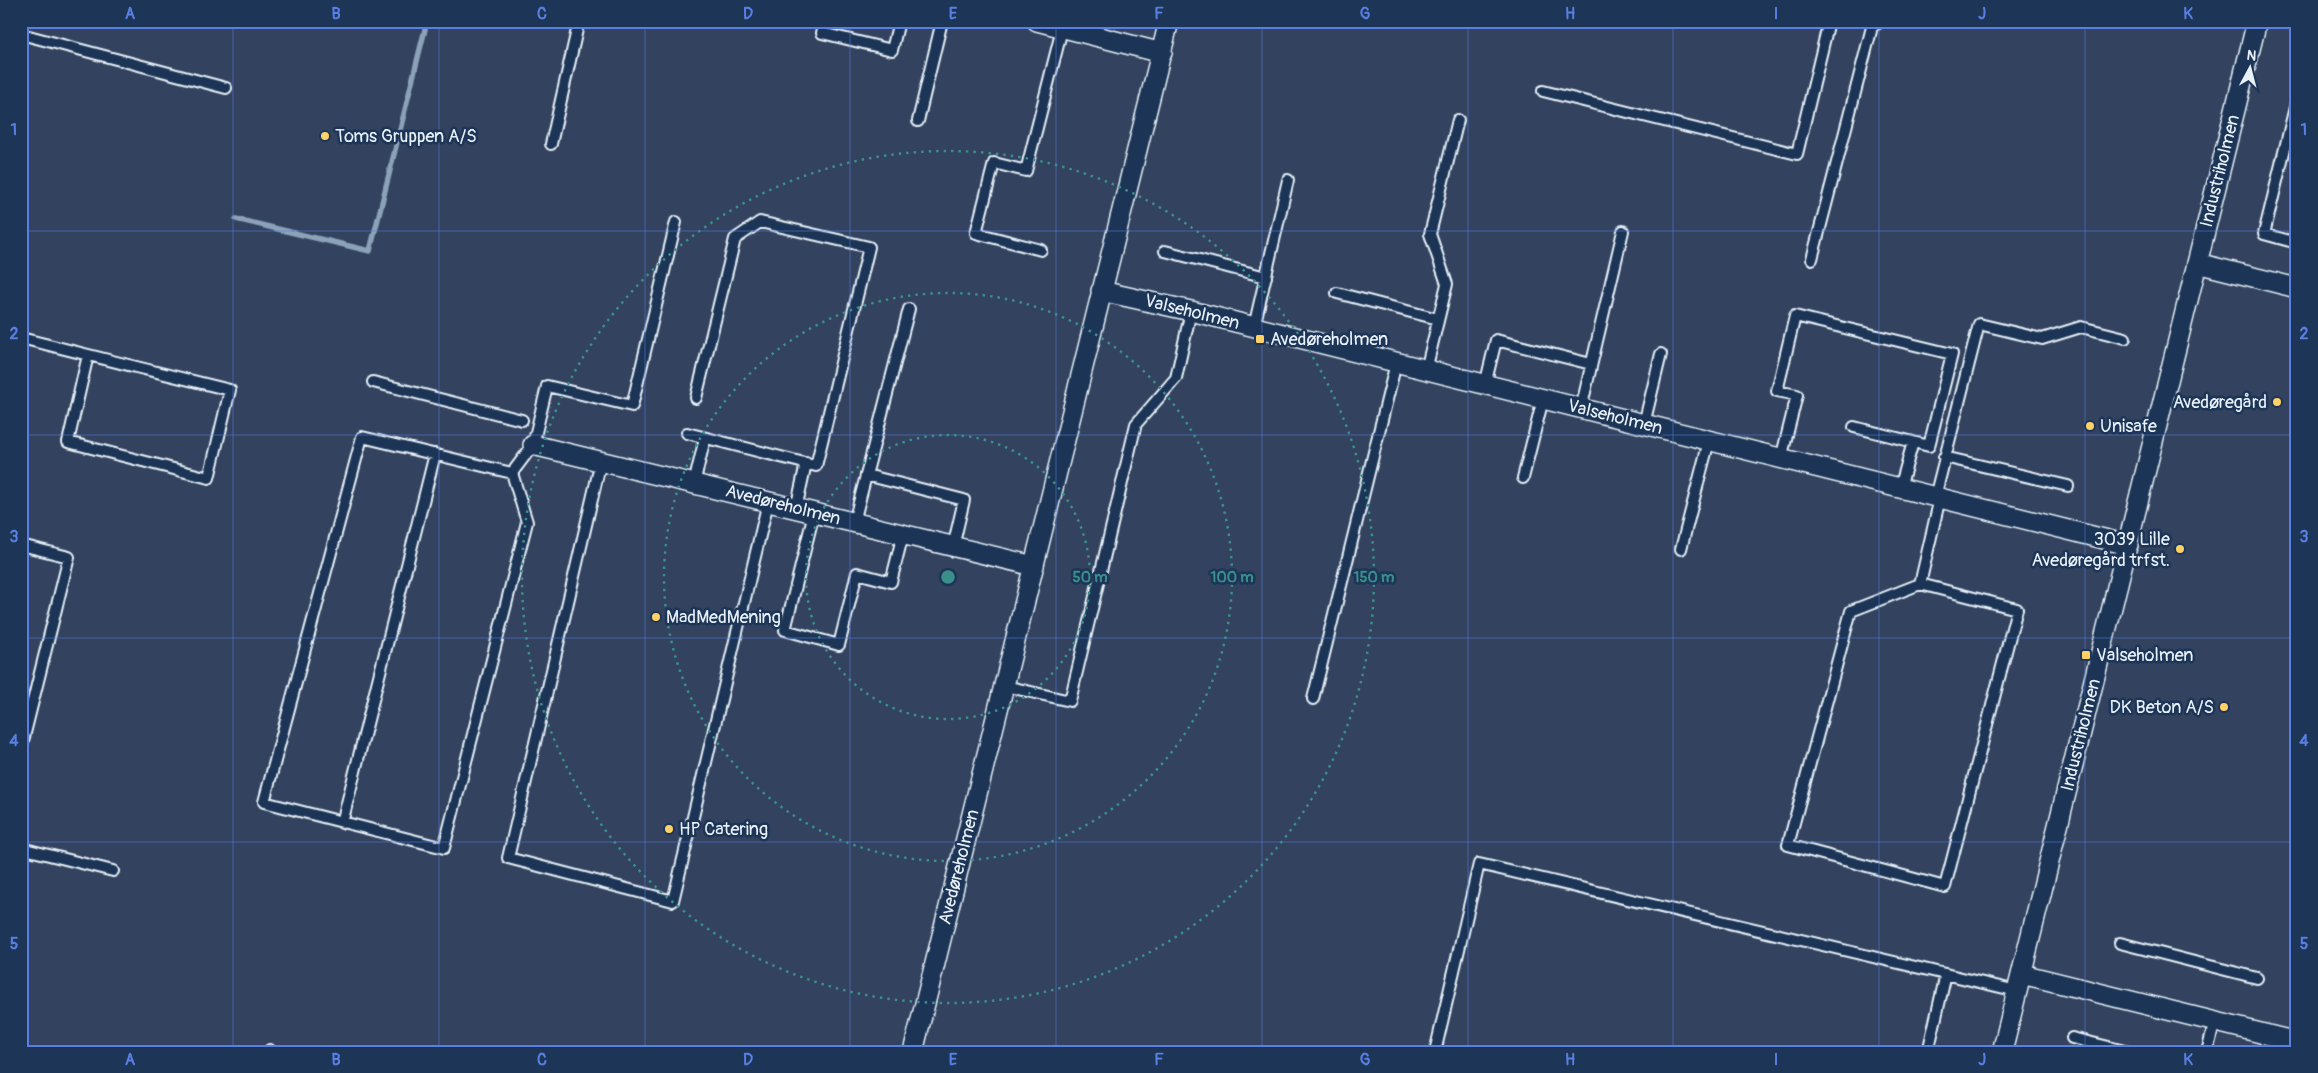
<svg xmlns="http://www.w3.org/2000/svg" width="2318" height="1073" font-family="Pangolin,sans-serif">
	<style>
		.built { fill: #32425e }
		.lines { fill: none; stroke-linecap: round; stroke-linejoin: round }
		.stream { stroke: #8ca2b9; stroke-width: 5.5 }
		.lane-casing { stroke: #e8f1f8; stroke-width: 14 }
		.street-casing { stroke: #e8f1f8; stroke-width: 22 }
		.lane { stroke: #1d3557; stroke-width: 10 }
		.street { stroke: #1d3557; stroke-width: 19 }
		.grid { fill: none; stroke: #5a7fe2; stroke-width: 1; stroke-opacity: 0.55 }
		.ring { fill: none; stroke: #3a8f8a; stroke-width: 2.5; stroke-dasharray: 2.5 5 }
		.poi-dot { fill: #ffd166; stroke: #1d3557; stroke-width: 2 }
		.labels { text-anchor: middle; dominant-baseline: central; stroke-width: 5; stroke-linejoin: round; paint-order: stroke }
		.poi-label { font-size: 18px; fill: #e8f1f8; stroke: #1d3557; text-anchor: start }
		.street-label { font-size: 18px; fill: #e8f1f8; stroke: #1d3557 }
		.centre { fill: #3a8f8a; stroke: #1d3557; stroke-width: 2.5 }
		.ring-label { font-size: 15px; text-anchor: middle; font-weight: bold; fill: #3a8f8a; stroke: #1d3557; stroke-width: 5; stroke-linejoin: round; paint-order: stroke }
		.neatline { fill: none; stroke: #5a7fe2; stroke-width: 2 }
		.grid-label { font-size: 16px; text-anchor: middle; font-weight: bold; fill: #5a7fe2 }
	</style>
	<rect width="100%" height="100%" fill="#1d3557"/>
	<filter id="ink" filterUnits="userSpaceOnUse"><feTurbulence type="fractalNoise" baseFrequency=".02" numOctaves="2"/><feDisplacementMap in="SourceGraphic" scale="10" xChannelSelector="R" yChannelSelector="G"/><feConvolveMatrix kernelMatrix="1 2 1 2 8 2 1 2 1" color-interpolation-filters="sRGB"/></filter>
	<g filter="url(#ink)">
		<!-- built -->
		<path class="built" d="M 21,21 L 2297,21 L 2297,1052 L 21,1052 Z"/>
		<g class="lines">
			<!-- stream -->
			<path class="stream" d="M 236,219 L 370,251 L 427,21"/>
			<defs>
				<path id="lane" d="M 825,21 L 822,33 L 892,50 L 899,21
					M 21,34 L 226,88
					M 1543,91 L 1797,154 L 1829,21
					M 2297,99 L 2264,234 L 2297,243
					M 918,121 L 942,21
					M 551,144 L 579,21
					M 1041,250 L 976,233 L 994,163 L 1026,171 L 1063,25
					M 1165,251 L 1266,277
					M 1812,259 L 1872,27 L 1881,21
					M 1337,293 L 1438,319
					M 1254,327 L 1288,180
					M 21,338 C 91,356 160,373 230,390 L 209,478 L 68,442 L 88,355
					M 1426,370 L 1447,284 L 1430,234 L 1458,120
					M 373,382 L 522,420
					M 1485,385 L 1496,340 L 1591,364
					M 1581,409 L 1623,231
					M 1644,424 L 1661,354
					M 687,433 L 816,466 L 869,247 L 760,222 L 735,239 L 696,398
					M 362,437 L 512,473 L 527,522 L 444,848 L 264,802 Z
					M 1944,457 L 2068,486
					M 1781,459 L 1797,395 L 1777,391 L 1795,316 L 1952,354 L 1929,446 L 1854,427
					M 601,461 L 508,858 L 673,901 L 768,502
					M 512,473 L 533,445 L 547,386 L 632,406 L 676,222
					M 866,475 L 964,500 L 953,547
					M 1523,478 L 1543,399
					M 694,484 L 705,438
					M 1900,488 L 1913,442
					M 1935,497 L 1979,324 L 2042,339 L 2081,327 L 2125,338
					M 796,509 L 806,463
					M 814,513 L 785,630 L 839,645 L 857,573 L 891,582 L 903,534
					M 854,522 L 909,309
					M 21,545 L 69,557 L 21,749
					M 1681,549 L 1709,441
					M 1920,584 L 1851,611 L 1788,845 L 1945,887 L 2017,609 L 1920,584 L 1940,498
					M 1005,686 L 1070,701 L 1136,424 L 1176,378 L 1191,311
					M 1313,699 L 1396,363
					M 342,823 L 435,454
					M 21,848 L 113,871
					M 2120,943 L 2257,978
					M 2072,1038 L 2129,1052
					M 269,1052 L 270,1050
					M 1435,1052 L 1479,864 L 2017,991
					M 1928,1052 L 1946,974
					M 2207,1052 L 2215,1021"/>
				<path id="street" d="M 1037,21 L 1162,53
					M 2197,263 L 2297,288
					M 1101,291 L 1191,311 L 2128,545
					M 533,445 L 1034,566
					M 2022,974 L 2297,1042
					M 913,1052 L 1169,21
					M 2002,1052 L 2257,21"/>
			</defs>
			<!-- lane casing -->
			<use href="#lane" class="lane-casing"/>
			<!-- street casing -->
			<use href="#street" class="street-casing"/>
			<!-- lane -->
			<use href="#lane" class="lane"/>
			<!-- street -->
			<use href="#street" class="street"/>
		</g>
	</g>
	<!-- grid -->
	<path class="grid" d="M 233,21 L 233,1052M 439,21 L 439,1052M 645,21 L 645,1052M 850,21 L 850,1052M 1056,21 L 1056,1052M 1262,21 L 1262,1052M 1468,21 L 1468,1052M 1673,21 L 1673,1052M 1879,21 L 1879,1052M 2085,21 L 2085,1052M 21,231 L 2297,231M 21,435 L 2297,435M 21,638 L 2297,638M 21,842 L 2297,842"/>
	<!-- distance rings -->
	<g class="ring">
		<circle cx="948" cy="577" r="142"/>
		<circle cx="948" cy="577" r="284"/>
		<circle cx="948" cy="577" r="426"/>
	</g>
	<!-- markers -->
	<g class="poi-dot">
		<circle cx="325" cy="136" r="5"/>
		<rect x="1255" y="334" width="10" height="10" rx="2.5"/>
		<circle cx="2277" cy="402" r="5"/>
		<circle cx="2090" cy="426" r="5"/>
		<circle cx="2180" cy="549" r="5"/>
		<circle cx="656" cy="617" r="5"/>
		<rect x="2081" y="650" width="10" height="10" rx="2.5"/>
		<circle cx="2224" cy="707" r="5"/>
		<circle cx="669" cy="829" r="5"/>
	</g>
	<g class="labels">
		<!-- poi labels -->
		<g class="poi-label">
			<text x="335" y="136">Toms Gruppen A/S</text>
			<text x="1270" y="339">Avedøreholmen</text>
			<text x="2267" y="402" text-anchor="end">Avedøregård</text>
			<text x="2100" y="426">Unisafe</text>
			<text x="2170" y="539" text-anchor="end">3039 Lille<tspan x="2170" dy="21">Avedøregård trfst.</tspan></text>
			<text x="666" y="617">MadMedMening</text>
			<text x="2096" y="655">Valseholmen</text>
			<text x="2214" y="707" text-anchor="end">DK Beton A/S</text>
			<text x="679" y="829">HP Catering</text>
		</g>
		<!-- street labels -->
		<g class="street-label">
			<text transform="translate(2220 171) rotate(-76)">Industriholmen</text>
			<text transform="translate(1192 312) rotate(14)">Valseholmen</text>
			<text transform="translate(1615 417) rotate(14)">Valseholmen</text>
			<text transform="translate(783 505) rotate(14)">Avedøreholmen</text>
			<text transform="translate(2081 735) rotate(-76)">Industriholmen</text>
			<text transform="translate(959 867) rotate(-76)">Avedøreholmen</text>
		</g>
	</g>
	<circle cx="948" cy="577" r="8" class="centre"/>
	<g class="ring-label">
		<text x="1090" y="582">50 m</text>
		<text x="1232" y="582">100 m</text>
		<text x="1374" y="582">150 m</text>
	</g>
	<!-- margin -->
	<rect width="2318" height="1073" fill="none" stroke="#1d3557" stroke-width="55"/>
	<!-- north arrow -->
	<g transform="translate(2250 68) rotate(7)" stroke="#1d3557" stroke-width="4" paint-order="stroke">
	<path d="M0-4L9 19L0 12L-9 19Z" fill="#e8f1f8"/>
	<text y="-8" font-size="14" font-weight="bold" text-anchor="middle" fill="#e8f1f8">N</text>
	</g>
	<rect x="28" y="28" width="2262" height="1018" class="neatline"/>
	<g class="grid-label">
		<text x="130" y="19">A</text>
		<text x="336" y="19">B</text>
		<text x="542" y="19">C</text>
		<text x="748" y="19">D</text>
		<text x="953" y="19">E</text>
		<text x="1159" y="19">F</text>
		<text x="1365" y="19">G</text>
		<text x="1570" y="19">H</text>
		<text x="1776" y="19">I</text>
		<text x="1982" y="19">J</text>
		<text x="2188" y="19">K</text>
		<text x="14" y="135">1</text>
		<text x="2304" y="135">1</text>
		<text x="14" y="339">2</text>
		<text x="2304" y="339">2</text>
		<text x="14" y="542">3</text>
		<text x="2304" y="542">3</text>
		<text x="14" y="746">4</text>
		<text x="2304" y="746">4</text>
		<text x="14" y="949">5</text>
		<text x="2304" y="949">5</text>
		<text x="130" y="1065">A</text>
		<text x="336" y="1065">B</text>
		<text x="542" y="1065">C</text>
		<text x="748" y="1065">D</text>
		<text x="953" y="1065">E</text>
		<text x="1159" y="1065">F</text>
		<text x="1365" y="1065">G</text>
		<text x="1570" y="1065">H</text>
		<text x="1776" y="1065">I</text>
		<text x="1982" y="1065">J</text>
		<text x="2188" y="1065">K</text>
	</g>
</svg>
